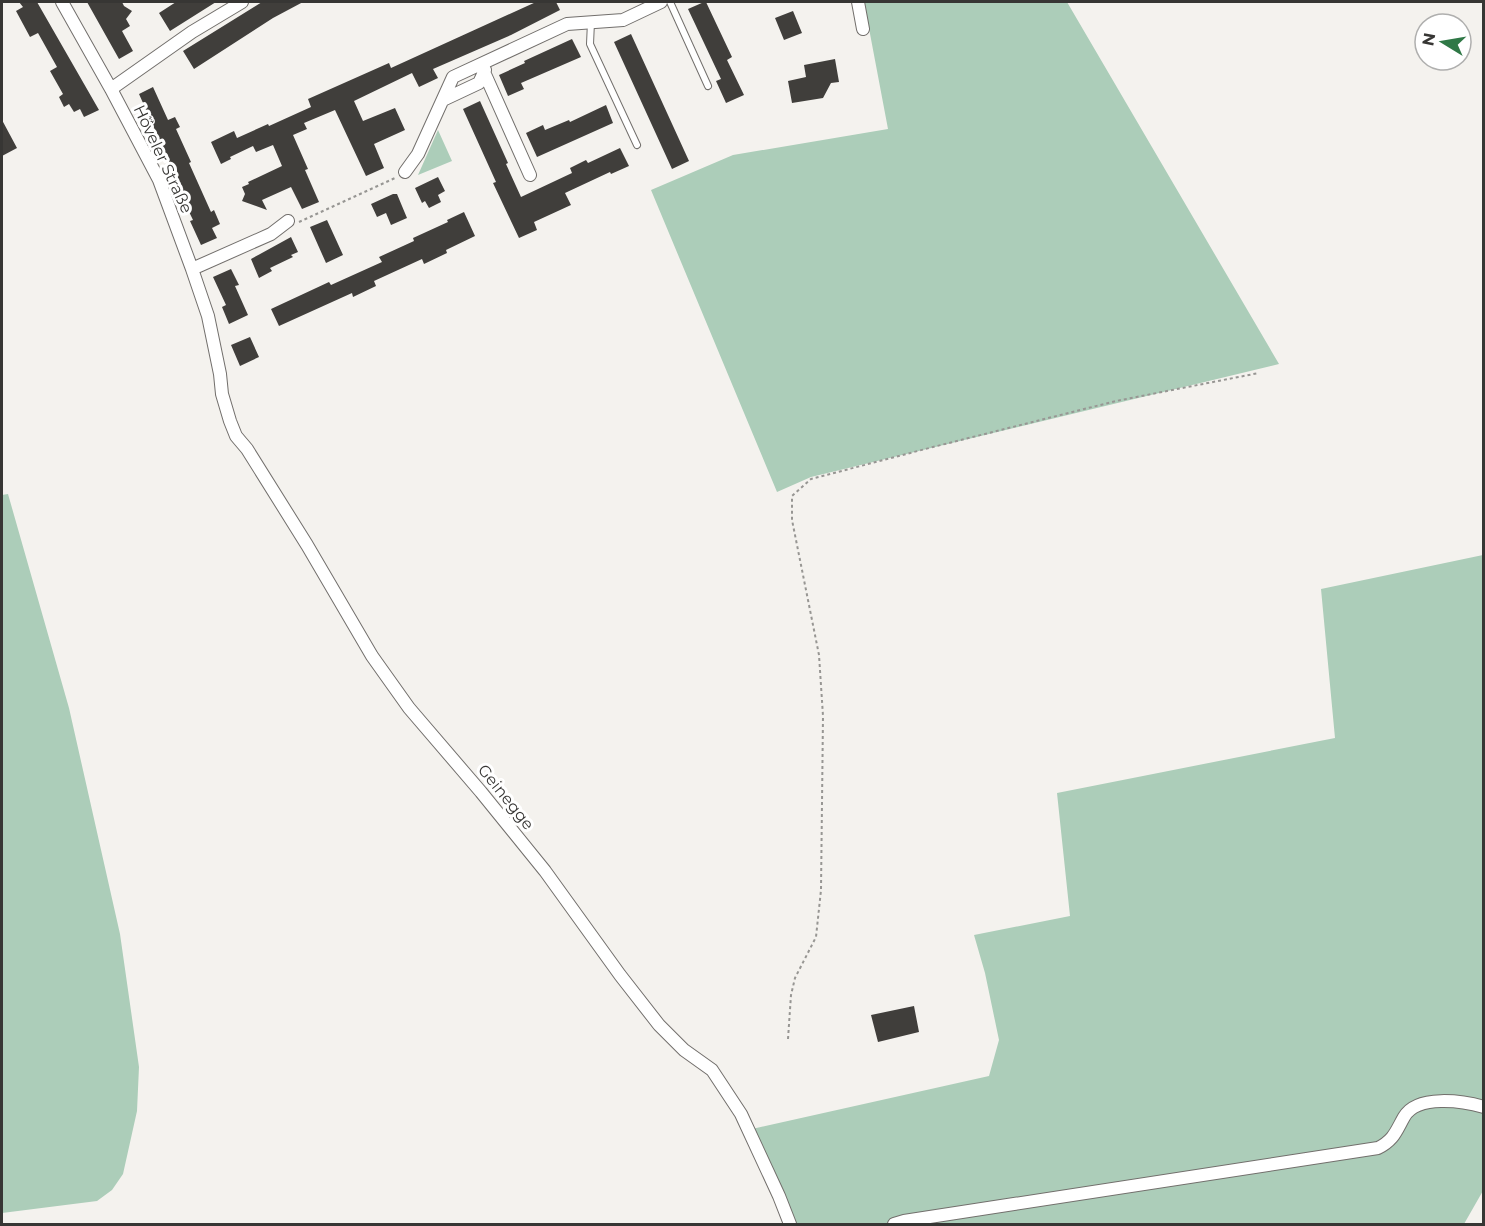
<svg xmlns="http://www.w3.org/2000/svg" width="1485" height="1226" font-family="Montserrat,sans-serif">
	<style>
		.green { fill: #accdb9 }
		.building { fill: #403e3b }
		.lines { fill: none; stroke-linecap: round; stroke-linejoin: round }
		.lane-casing { stroke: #726f6c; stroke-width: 8 }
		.street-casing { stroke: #726f6c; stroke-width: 14 }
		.path { stroke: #979693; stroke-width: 2; stroke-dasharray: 3 3; stroke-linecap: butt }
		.lane { stroke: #fff; stroke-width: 6 }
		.street { stroke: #fff; stroke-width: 12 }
		.labels { text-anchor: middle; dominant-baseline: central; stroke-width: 6; stroke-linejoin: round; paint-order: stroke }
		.street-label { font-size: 16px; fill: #373634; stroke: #fff }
	</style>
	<rect width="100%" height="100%" fill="#f4f2ee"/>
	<!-- green -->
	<path class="green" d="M 864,2 L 1067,2 L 1279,364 L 811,477 L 777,492 L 651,190 L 733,155 L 888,129 Z
		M 438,130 L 452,161 L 418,175 Z
		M 8,494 L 69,708 L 120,934 L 139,1067 L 137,1111 L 123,1174 L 112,1190 L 97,1201 L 2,1213 L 2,495 Z
		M 1483,555 L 1484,1189 L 1464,1224 L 793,1224 L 752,1129 L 989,1076 L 999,1040 L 985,973 L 974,935 L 1070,916 L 1057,793 L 1335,738 L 1321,589 Z"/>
	<!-- building -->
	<path class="building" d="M 19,2 L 37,2 L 99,110 L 84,117 L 80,109 L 74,112 L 69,104 L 64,107 L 59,97 L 63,94 L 50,71 L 57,67 L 38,33 L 30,37 L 16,11 L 23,7 Z
		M 87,2 L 122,2 L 124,6 L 132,11 L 126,19 L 130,26 L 122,31 L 133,51 L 119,59 Z
		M 176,2 L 216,2 L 170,31 L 159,13 Z
		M 262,2 L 303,2 L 273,18 L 194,69 L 183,51 Z
		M 536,2 L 556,2 L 560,10 L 511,35 L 433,69 L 438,78 L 419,87 L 412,73 L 354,101 L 363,121 L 395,108 L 405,130 L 374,144 L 384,168 L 366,176 L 335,110 L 304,123 L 307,129 L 293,135 L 308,169 L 305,170 L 319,202 L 302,209 L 291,187 L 262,200 L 267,210 L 242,201 L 245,194 L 242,187 L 249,184 L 248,182 L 282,166 L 273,145 L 256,152 L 253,146 L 230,157 L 231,159 L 221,164 L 211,142 L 234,131 L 237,138 L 268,124 L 269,126 L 311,107 L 308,99 L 389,63 L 391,68 Z
		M 704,2 L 706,2 L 732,57 L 727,60 L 744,95 L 726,103 L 716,81 L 721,79 L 688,9 Z
		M 793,11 L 802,33 L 784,40 L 775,18 Z
		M 631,34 L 689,161 L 672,169 L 614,42 Z
		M 572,39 L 581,57 L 521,83 L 524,89 L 508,96 L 499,75 L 525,63 L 524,61 Z
		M 835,59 L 839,82 L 831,83 L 823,98 L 792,103 L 788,81 L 806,77 L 804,65 Z
		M 153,87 L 168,120 L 175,117 L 180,127 L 176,129 L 191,162 L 189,163 L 211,212 L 214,210 L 220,224 L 212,228 L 217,238 L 201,245 L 190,221 L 193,220 L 177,187 L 180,186 L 139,94 Z
		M 480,101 L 508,163 L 506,164 L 521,197 L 572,173 L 570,168 L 586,160 L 588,163 L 620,148 L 629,166 L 611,174 L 610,172 L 565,193 L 571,205 L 534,222 L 537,230 L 519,238 L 493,183 L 496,182 L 463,109 Z
		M 606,105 L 613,123 L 537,157 L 526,133 L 543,125 L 545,130 L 569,120 L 570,122 Z
		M 2,120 L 17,148 L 2,156 Z
		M 438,177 L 445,191 L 438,195 L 441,202 L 429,208 L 425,201 L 422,203 L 415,188 Z
		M 393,194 L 397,194 L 407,218 L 391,225 L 386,213 L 377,217 L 371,204 Z
		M 464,212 L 475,236 L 446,250 L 447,253 L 424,264 L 422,259 L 374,281 L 376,286 L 353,297 L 352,293 L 279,326 L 271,309 L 329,282 L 331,285 L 382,262 L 379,257 L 414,241 L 413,238 L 448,222 L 447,220 Z
		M 327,220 L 343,255 L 326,263 L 310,227 Z
		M 291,237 L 298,252 L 291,255 L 293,257 L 270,268 L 272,271 L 259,278 L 251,259 Z
		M 231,269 L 239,285 L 235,286 L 248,315 L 229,324 L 222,307 L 226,305 L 213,277 Z
		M 250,337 L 259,357 L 240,366 L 231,345 Z
		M 914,1006 L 919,1032 L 878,1042 L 871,1015 Z"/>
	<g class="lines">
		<defs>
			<path id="lane" d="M 670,2 L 708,86
				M 591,22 L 590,44 L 637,145"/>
			<path id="street" d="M 62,2 L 111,89 L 159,180 L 192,269 L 208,316 L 220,374 L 222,394 L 230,421 L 236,436 L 247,449 L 307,545 L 372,656 L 409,708 L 481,792 L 545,871 L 620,975 L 659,1025 L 684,1050 L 712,1070 L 741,1114 L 779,1196 L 790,1224
				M 858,2 L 863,29
				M 484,72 L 530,175
				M 111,89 L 192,32 L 242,2
				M 445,99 L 479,83 L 485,70
				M 405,172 L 418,154 L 453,77 L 567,24 L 623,20 L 661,2
				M 192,269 L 271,234 L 288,221
				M 894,1224 L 904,1221 L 1378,1148 C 1394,1140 1396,1131 1404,1117 C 1417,1094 1463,1101 1484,1107"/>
		</defs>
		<!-- lane casing -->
		<use href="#lane" class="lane-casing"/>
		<!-- street casing -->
		<use href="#street" class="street-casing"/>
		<!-- path -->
		<path class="path" d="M 299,222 L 395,178
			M 788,1039 L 791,995 L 795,978 L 816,937 L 821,890 L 823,716 L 819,655 L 792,520 L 792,496 L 811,479 L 933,447 L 1116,401 L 1259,373"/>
		<!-- lane -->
		<use href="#lane" class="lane"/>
		<!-- street -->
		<use href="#street" class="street"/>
	</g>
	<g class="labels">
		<!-- street labels -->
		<g class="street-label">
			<text transform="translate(163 159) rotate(65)">Höveler Straße</text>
			<text transform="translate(506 797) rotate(51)">Geinegge</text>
		</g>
	</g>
	<!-- border -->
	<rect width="1485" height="1226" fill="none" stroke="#373634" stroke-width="6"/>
	<!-- north arrow -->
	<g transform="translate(1443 42) rotate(281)"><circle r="28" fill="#ffffff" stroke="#afafae" stroke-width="1.5"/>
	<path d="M0-4.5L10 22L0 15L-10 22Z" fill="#2f7846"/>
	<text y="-9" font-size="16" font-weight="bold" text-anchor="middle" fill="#373634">N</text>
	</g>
</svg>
